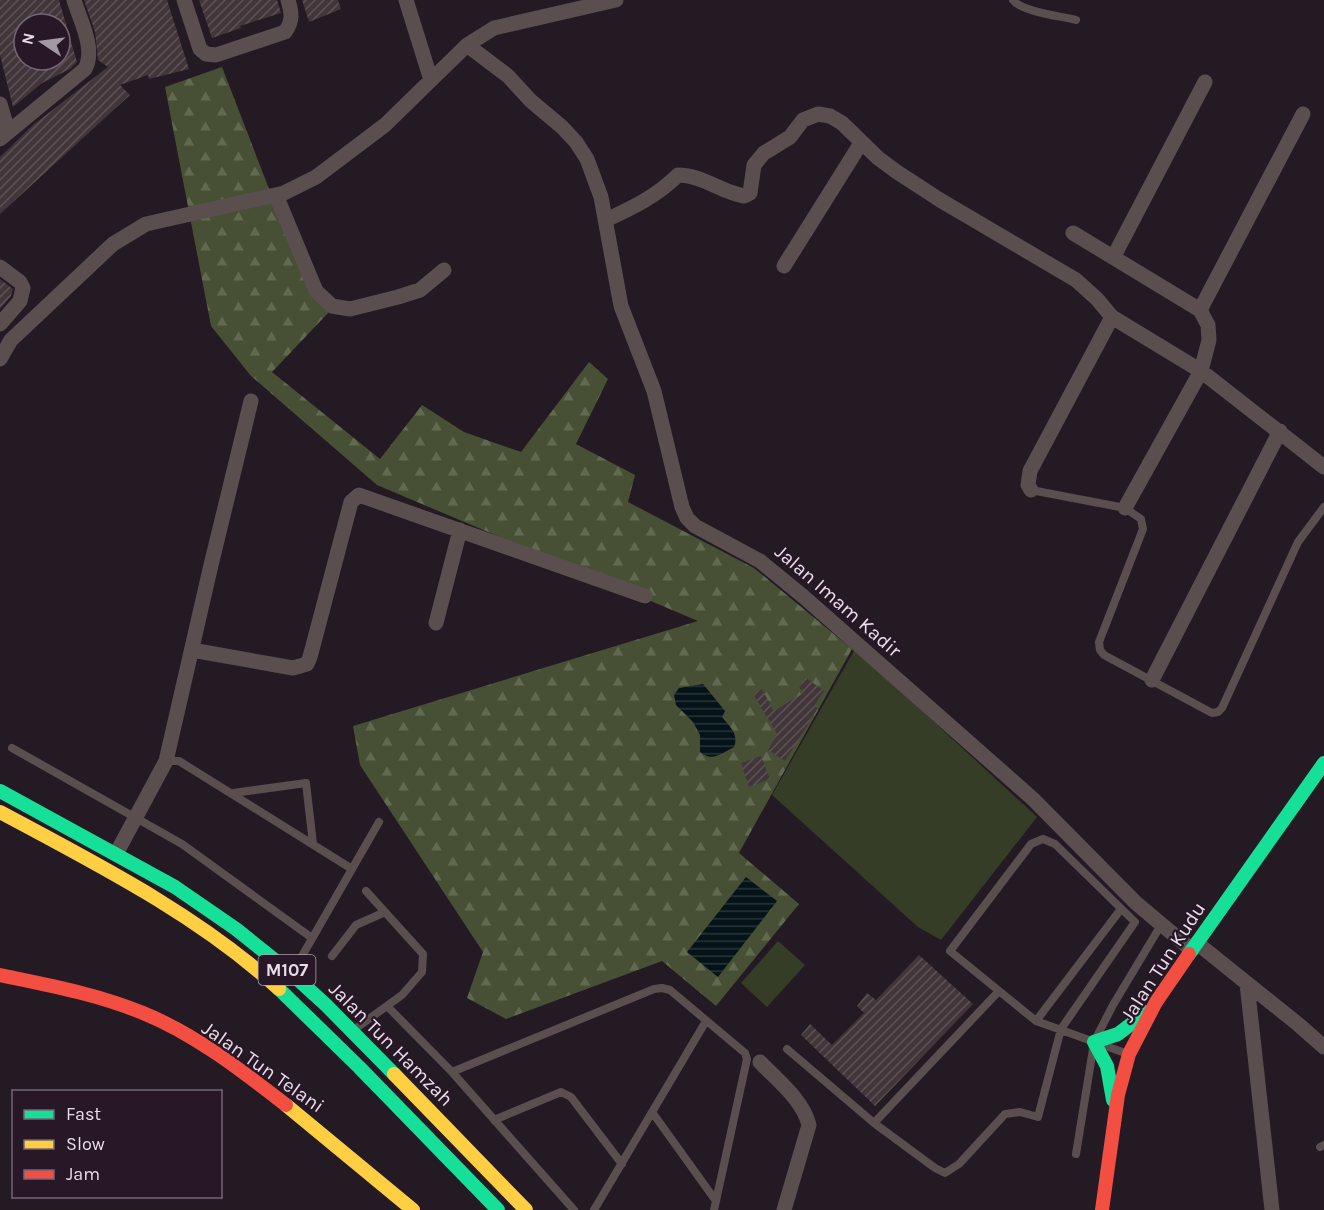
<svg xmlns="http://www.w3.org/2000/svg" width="1324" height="1210" font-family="Karla,sans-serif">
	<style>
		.green { fill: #363d27 }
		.forest { fill: url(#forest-firs) }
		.water { fill: url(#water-rules) }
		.building { fill: url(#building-hatch); fill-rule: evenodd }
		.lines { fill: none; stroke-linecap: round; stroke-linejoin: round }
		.lane { stroke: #5a4e4f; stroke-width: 8 }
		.street { stroke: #5a4e4f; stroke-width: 15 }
		.fast { stroke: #16e098; stroke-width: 14 }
		.slow { stroke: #ffcf43; stroke-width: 14 }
		.jam { stroke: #f24e42; stroke-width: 14 }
		.labels { text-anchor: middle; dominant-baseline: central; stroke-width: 4.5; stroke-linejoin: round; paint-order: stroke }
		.shield { fill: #271727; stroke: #aea2ae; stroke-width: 1.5 }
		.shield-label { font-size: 18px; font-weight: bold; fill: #e8dde8 }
		.street-label { font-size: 20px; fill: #e8dde8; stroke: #271727 }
	</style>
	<defs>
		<pattern id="forest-firs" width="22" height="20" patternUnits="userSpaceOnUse" patternTransform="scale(1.5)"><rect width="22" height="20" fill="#475034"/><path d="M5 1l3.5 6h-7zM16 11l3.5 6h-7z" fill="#626951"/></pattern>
		<pattern id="water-rules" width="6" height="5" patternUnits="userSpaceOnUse" patternTransform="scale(1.5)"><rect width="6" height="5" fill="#031317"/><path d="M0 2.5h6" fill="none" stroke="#283539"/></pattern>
		<pattern id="building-hatch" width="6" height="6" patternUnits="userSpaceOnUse" patternTransform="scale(1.5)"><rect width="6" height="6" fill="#42363a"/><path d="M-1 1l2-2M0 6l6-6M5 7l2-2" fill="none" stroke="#5d5356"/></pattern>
	</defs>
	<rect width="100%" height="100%" fill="#241a24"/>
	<!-- green -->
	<path class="green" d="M 855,649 L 1037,817 L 941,940 L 918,927 L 772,795 Z
		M 778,941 L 805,965 L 767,1007 L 741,983 Z"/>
	<!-- forest -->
	<path class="forest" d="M 222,67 L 310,295 L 330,311 L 272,372 L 380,459 L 422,405 L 464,432 L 521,452 L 589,362 L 608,379 L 576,444 L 635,475 L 628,502 L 754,568 L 852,649 L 739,853 L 799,904 L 716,1006 L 662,961 L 506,1019 L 467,998 L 483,952 L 360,765 L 353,726 L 698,621 L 377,485 L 251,376 L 211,326 L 165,87 Z"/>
	<!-- water -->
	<path class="water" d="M 703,684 L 725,711 L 722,717 C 730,727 739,734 734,747 C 721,754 712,762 700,752 L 700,735 L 693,722 L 676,705 L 674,695 L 679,688 Z
		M 746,877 L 777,901 L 718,977 L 687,952 Z"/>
	<!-- building -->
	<path class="building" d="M 0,0 L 59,0 L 77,62 L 70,69 L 42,83 L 13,107 L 0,55 ZM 24,24 L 60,24 L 60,60 L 24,60 Z
		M 84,0 L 167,0 L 189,69 L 149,79 L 148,75 L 120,85 L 130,95 L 0,214 L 0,157 L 33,125 L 108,67 L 98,60 L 95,32 Z
		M 199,0 L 277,0 L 281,13 L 240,26 L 241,28 L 212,38 Z
		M 302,0 L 338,0 L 341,9 L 309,22 Z
		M 0,279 L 13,289 L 11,296 L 0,309 Z
		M 806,678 L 824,691 L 814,706 L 818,708 L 785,761 L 768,750 L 777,734 L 753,694 L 762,689 L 774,711 L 805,692 L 799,688 Z
		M 761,756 L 770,779 L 749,787 L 741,763 Z
		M 919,955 L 973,1004 L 875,1106 L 801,1035 L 810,1024 L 832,1045 L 864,1013 L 857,1006 L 867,993 L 876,1000 Z"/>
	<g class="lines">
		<!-- lane -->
		<path class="lane" d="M 1013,0 C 1022,12 1061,16 1076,20
			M 1031,490 L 1125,508 L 1141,519 L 1143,529 L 1099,642 L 1100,650 L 1104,655 L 1212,713 L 1218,712 L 1222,708 L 1298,542 L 1324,507
			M 12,748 L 182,844 L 312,938
			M 166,761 L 179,761 L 352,869
			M 233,793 L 306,783 L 313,844
			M 332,956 L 356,925 L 385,912
			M 294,970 L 379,822
			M 387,1006 L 452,1072 L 574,1210
			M 1036,1021 L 1121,909
			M 355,1029 L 402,995 L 422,972 L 423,954 L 366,891
			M 1096,1038 L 1113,1005 L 1161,925
			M 787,1049 L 874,1123 L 935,1168 L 945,1173 L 959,1164 L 1005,1114 L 1020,1112 L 1038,1117 L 1061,1029 L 1135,922 L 1055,844 L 1043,839 L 1031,844 L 950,951 L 1036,1021 L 1128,1054
			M 452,1072 L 654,989 L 662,988 L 670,990 L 745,1053 L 747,1059 L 714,1210
			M 652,1112 L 716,1201
			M 494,1120 L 561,1092 L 571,1097 L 622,1164
			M 874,1123 L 999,991
			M 1320,1147 L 1324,1145
			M 1076,1154 L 1093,1049
			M 594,1210 L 706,1021"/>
		<!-- street -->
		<path class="street" d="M 184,0 L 200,49 L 206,54 L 216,55 L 285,32 C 293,21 292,13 288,0
			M 406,0 L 431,80
			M 467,45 L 508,76 L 531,101 L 562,127 L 576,142 L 587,159 L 601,197 L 621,306 L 654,391 L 682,507 L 687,518 L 695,526 L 760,561 L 804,597 L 1033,799 L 1136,903 L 1192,950
			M 0,104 L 8,131
			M 0,139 L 85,69 C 96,49 80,20 74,0
			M 276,195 L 316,291 L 332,306 L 350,309 L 398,297 L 420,290 L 444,270
			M 606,220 C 632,208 657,196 678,175 C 702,175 721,192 744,196 L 750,193 L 754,165 L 764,153 L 790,137 L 803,120 L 818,114 L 830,116 L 842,123 L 878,158 L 897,172 L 940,200 L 1076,280 L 1097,299 L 1112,317 L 1201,371 L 1324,467
			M 1073,233 L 1200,310 L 1208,325 L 1209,340 L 1201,371 L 1125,508
			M 1114,256 L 1205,82
			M 784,266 L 861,143
			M 0,267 L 20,282 L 23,288 L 20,301 L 0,324
			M 1200,310 L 1303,114
			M 0,359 L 11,340 L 113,244 L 146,224 L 284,193 L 316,177 L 385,125 L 467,45 L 494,28 L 616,0
			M 1031,490 L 1028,485 L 1030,471 L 1112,317
			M 436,623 L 460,530
			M 192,650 L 293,668 L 307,664 L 310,657 L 351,502 L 359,495 L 645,596
			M 1152,680 L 1280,431
			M 116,854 L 166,761 L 211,565 L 251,401
			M 1197,943 L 1299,1025 L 1324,1047
			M 1247,984 L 1272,1210
			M 760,1062 C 778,1081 803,1100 809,1125 L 784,1210"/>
		<!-- fast -->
		<path class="fast" d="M 0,791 L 175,887 L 236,929 L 292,974 L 326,1005 L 394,1074
			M 1189,954 L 1324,763
			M 279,989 L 359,1067 L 498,1210
			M 1113,1100 L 1107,1066 L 1094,1042 L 1118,1034 L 1147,1012"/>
		<!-- slow -->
		<path class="slow" d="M 0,812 C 97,864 198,915 279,989
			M 394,1074 L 526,1210
			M 286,1105 L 413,1210"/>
		<!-- jam -->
		<path class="jam" d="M 0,975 C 48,985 97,994 143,1013 C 195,1034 242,1071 286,1105
			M 1102,1210 L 1118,1095 L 1129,1054 L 1156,1002 L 1189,954"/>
	</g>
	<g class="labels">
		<!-- shield labels -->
		<rect class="shield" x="258.5" y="955" width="57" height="30" rx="4.5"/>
		<g class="shield-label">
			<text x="287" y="970">M107</text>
		</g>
		<!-- street labels -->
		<g class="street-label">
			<text transform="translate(838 601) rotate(41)">Jalan Imam Kadir</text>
			<text transform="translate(1163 962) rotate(-57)">Jalan Tun Kudu</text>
			<text transform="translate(391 1044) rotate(45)">Jalan Tun Hamzah</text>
			<text transform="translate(263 1067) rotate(35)">Jalan Tun Telani</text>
		</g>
	</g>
	<!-- legend -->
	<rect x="12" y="1090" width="210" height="108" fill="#271727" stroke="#746674" stroke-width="1.5"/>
	<rect x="24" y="1110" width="30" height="9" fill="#16e098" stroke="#746674" stroke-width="1.5"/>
	<text x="66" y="1120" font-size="18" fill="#e8dde8">Fast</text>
	<rect x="24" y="1140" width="30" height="9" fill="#ffcf43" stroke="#746674" stroke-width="1.5"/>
	<text x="66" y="1150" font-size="18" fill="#e8dde8">Slow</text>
	<rect x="24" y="1170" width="30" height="9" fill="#f24e42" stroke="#746674" stroke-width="1.5"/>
	<text x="66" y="1180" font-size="18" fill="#e8dde8">Jam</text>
	<!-- north arrow -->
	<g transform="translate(42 42) rotate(283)"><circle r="28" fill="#271727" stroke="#746674" stroke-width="1.5"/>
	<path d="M0-4.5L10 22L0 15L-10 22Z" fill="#a399a3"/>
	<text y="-9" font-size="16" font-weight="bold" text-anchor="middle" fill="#e8dde8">N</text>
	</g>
</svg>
